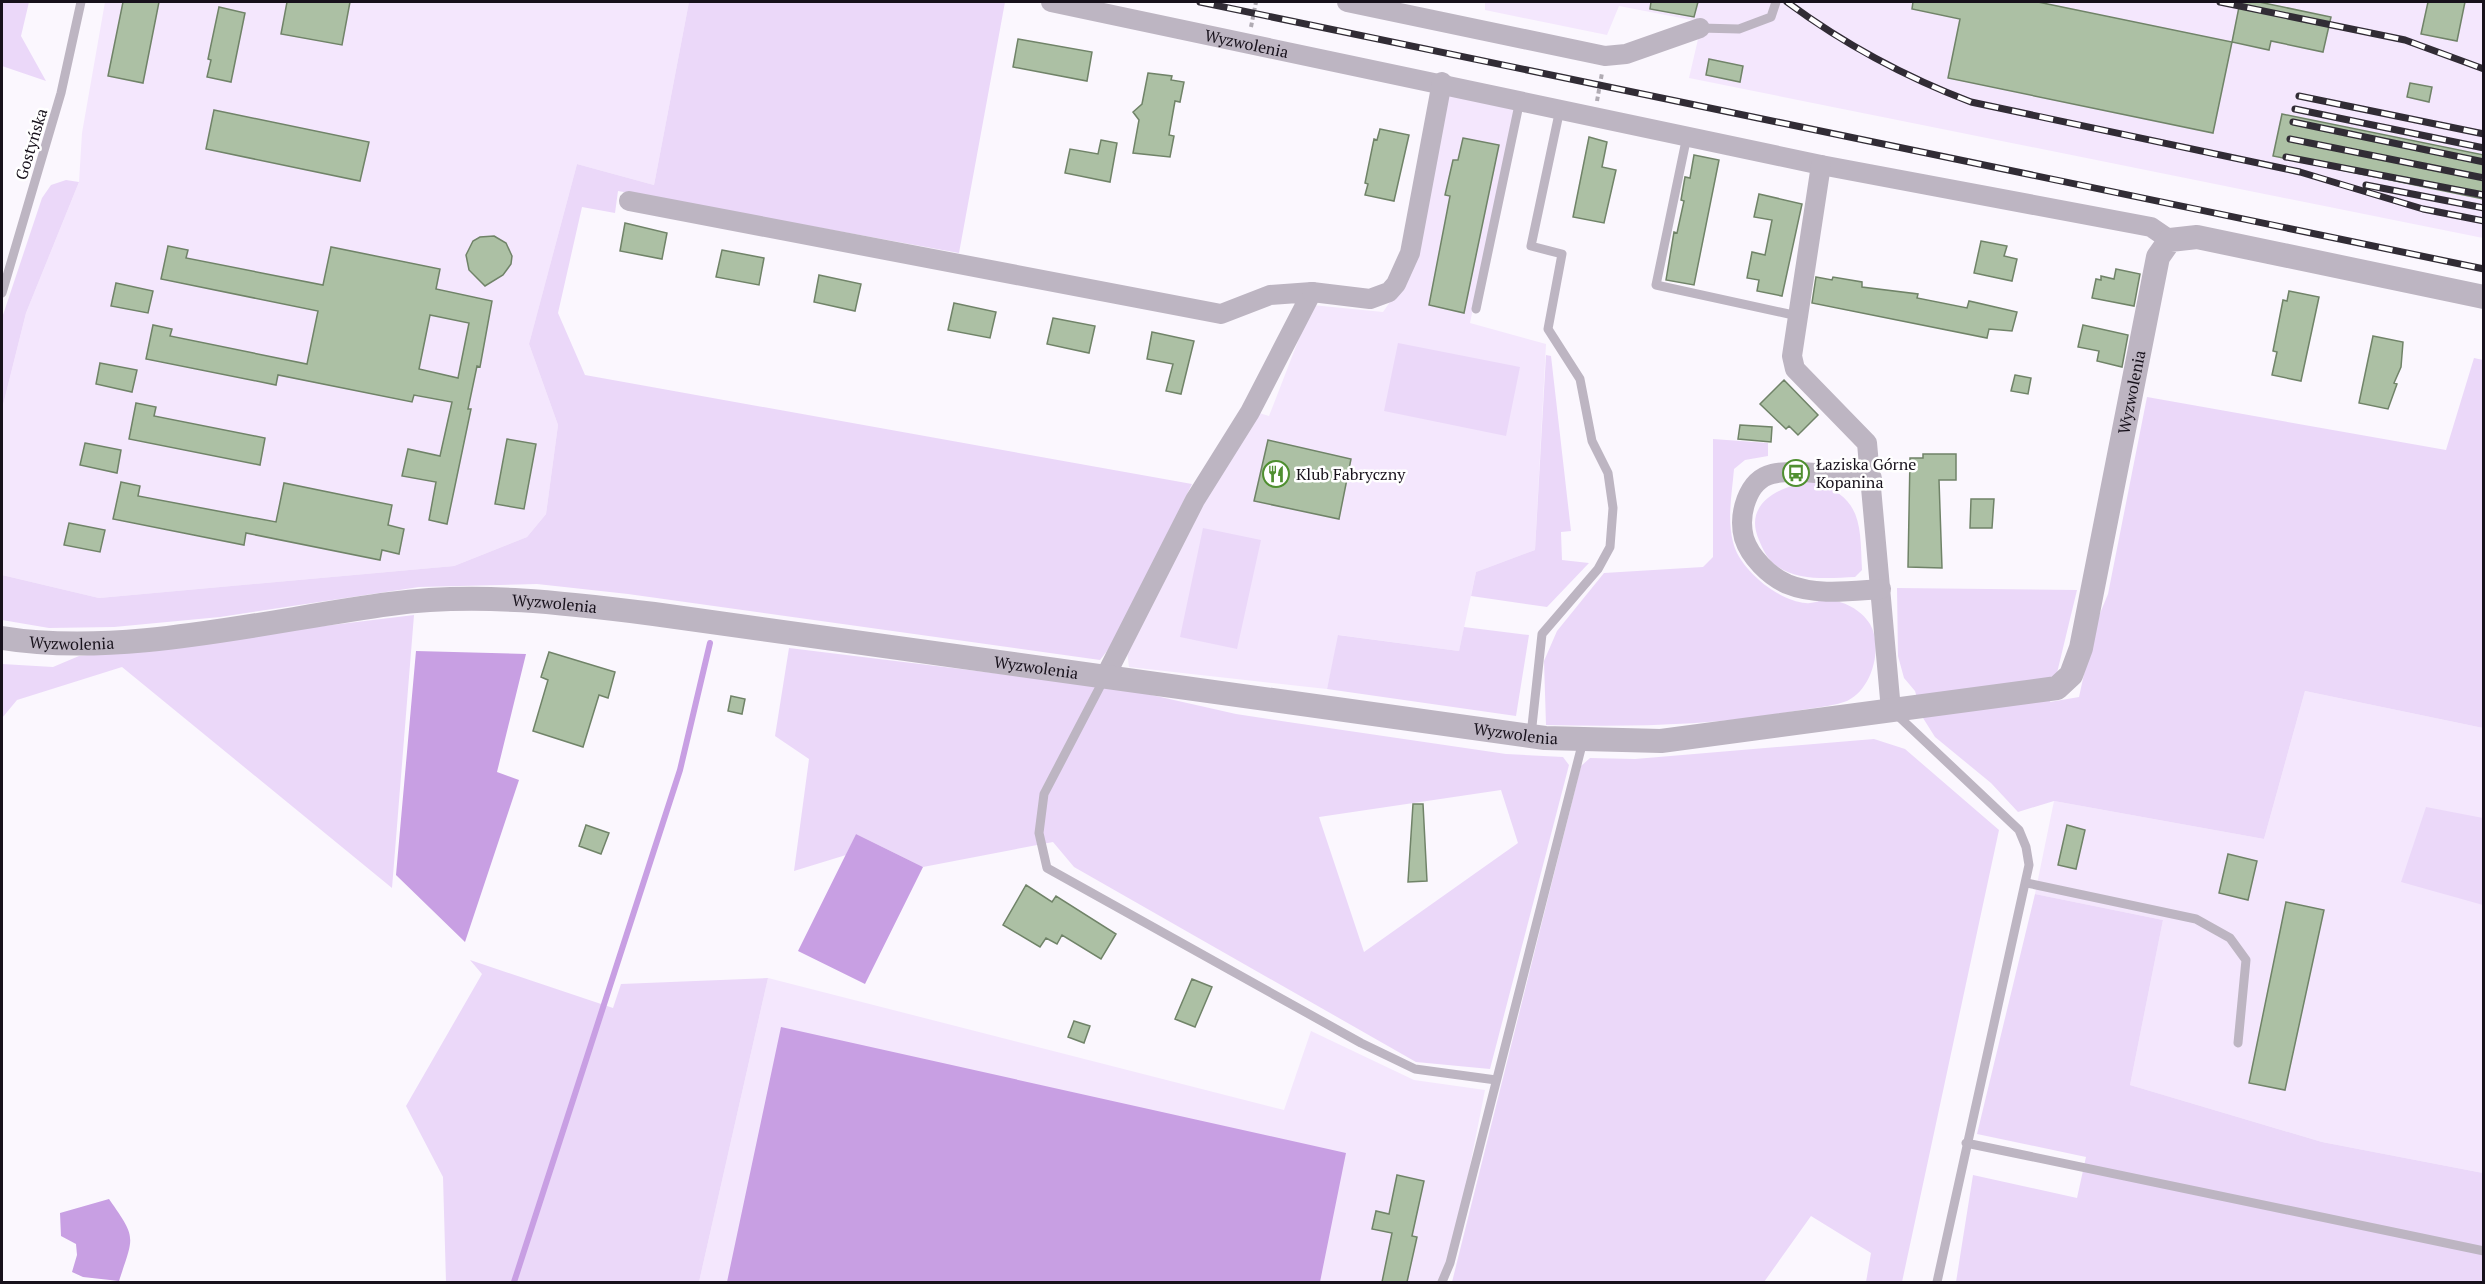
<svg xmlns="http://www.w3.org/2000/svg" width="2485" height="1284" font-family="'PT Serif',serif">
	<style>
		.built { fill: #f4e7fd }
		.green { fill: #ebd8f9; fill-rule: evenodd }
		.water { fill: #c89fe3 }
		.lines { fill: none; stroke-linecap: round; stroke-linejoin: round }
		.stream { stroke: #c89fe3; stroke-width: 6 }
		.building { fill: #acc0a4; stroke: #708368; stroke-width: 1.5; fill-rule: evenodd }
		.path { stroke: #b0abb3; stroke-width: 4; stroke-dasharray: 4.5 3; stroke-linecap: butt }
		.service { stroke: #bdb5c2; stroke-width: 9 }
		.minor { stroke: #bdb5c2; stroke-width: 20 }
		.tertiary { stroke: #bdb5c2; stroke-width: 24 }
		.rail-casing { stroke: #312c35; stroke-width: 7 }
		.rail { stroke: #fff; stroke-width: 4.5; stroke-dasharray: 14; stroke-linecap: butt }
		.labels { text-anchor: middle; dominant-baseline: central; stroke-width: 5; stroke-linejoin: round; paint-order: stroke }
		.street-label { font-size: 16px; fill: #17111b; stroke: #fff }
		.poi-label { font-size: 16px; fill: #17111b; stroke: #fff; text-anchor: start }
	</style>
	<rect width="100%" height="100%" fill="#fbf7fe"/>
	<!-- built -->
	<path class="built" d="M 105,2 L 689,2 L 654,185 L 577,164 L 529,344 L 558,425 L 546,514 L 527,537 L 454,566 L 99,598 L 2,575 L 2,409 L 26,313 L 79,182 L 82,133 Z
		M 1485,2 L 2483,2 L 2483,238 L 1689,78 L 1702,22 L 1619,6 L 1607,35 L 1485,10 Z
		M 1445,92 L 1514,110 L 1470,323 L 1546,344 L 1535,550 L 1476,572 L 1459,651 L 1339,635 L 1327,689 L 1129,667 L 1127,651 L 1195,510 L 1259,413 L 1269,416 L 1312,305 L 1383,312 L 1415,266 Z
		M 2305,691 L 2483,728 L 2483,1173 L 2322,1142 L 2130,1085 L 2163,920 L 2035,894 L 2054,801 L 2264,839 Z
		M 768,978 L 1284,1110 L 1311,1031 L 1414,1080 L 1485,1090 L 1447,1282 L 699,1282 Z"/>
	<!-- green -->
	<path class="green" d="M 2,2 L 29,2 L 21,36 L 46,81 L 2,66 Z
		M 689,2 L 1005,2 L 959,253 L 618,191 L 615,213 L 582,207 L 558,313 L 585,375 L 1192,484 L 1114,642 L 1100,660 L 628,594 L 537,584 L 419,587 L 220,617 L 114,627 L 49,628 L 2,620 L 2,575 L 99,598 L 454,566 L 527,537 L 546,514 L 558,425 L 529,344 L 577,164 L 654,185 Z
		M 66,180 L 79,182 L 26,313 L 2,409 L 2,318 L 42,198 L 51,185 Z
		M 1398,343 L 1520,367 L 1506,436 L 1384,411 Z
		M 1546,355 L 1551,356 L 1571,531 L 1561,532 L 1562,560 L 1589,563 L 1547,607 L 1471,596 L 1476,572 L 1535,550 Z
		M 2474,358 L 2483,360 L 2483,728 L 2305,691 L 2264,839 L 2054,801 L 2018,812 L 1991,783 L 1935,737 L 1923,718 L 1915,691 L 1904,678 L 1898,656 L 1897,588 L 2077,590 L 2050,702 L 2079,697 L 2094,628 L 2108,594 L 2147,397 L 2446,450 Z
		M 1713,439 L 1768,443 L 1768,456 L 1745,460 L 1734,469 C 1732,493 1727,518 1733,542 C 1739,569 1778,601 1806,603 C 1811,604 1818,601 1824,600 C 1841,599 1861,609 1870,624 C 1884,648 1871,693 1844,702 C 1829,707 1811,708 1795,711 C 1712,726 1629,727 1546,725 L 1544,661 L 1557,631 L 1604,573 L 1703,567 L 1713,557 Z
		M 1814,482 C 1863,497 1860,526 1862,570 L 1855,577 C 1830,578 1796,582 1774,564 C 1767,558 1762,548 1759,540 C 1742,502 1783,484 1814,482 Z
		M 1203,528 L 1261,540 L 1237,649 L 1180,637 Z
		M 414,615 L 392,888 L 122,667 L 17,700 L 2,718 L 2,664 L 53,667 L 79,656 Z
		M 1464,627 L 1529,635 L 1516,716 L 1327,689 L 1338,635 L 1459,651 Z
		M 789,648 L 1125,689 L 1236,714 L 1288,722 L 1506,754 L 1563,757 L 1569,765 L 1490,1069 L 1416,1062 L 1074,867 L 1053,842 L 923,867 L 856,834 L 846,855 L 794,871 L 809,759 L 775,736 ZM 1501,790 L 1518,843 L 1364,952 L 1319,817 Z
		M 1874,739 L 1905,749 L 1999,830 L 1902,1282 L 1866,1282 L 1871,1253 L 1811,1216 L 1764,1282 L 1452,1282 L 1581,766 L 1590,758 L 1635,759 Z
		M 2426,807 L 2483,818 L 2483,905 L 2401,882 Z
		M 2035,894 L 2163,920 L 2130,1085 L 2322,1142 L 2483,1173 L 2483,1282 L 1956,1282 L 1973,1175 L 2077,1198 L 2086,1157 L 1977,1134 Z
		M 470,960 L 613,1008 L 621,984 L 768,978 L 699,1282 L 446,1282 L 443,1177 L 406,1106 L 482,974 Z"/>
	<!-- water -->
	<path class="water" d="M 416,651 L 526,654 L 497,772 L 519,780 L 465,942 L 396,875 Z
		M 856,834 L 923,867 L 865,984 L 798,951 Z
		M 781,1027 L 1346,1153 L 1320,1282 L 727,1282 Z
		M 109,1199 C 137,1239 134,1235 119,1281 L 83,1277 L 72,1272 L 77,1255 L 76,1244 L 61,1236 L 60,1213 Z"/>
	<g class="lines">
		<!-- stream -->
		<path class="stream" d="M 514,1282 L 680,770 L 710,643"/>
	</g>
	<!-- building -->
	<path class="building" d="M 123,2 L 159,2 L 143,83 L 108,76 Z
		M 287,2 L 350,2 L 342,45 L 281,34 Z
		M 1651,2 L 1698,2 L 1694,17 L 1650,9 Z
		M 1913,2 L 2038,2 L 2232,42 L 2213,133 L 1948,78 L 1960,19 L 1912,9 Z
		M 2240,2 L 2259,2 L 2331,17 L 2323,52 L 2271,41 L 2269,50 L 2232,42 Z
		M 2428,2 L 2465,2 L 2457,41 L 2421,34 Z
		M 219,7 L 245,13 L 231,82 L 207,77 L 211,60 L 208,59 Z
		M 1018,39 L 1092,52 L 1087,81 L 1013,67 Z
		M 1709,59 L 1743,66 L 1740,82 L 1706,75 Z
		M 1148,73 L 1172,76 L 1171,80 L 1184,82 L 1180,102 L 1175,101 L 1169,135 L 1174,136 L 1170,157 L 1133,153 L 1139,120 L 1133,112 L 1142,104 Z
		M 2410,83 L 2432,87 L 2429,102 L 2407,97 Z
		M 214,110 L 369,142 L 360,181 L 206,149 Z
		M 2282,114 L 2484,155 L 2484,199 L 2273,156 Z
		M 1380,129 L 1409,135 L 1394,201 L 1365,195 L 1368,184 L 1365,183 L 1374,139 L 1377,140 Z
		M 1589,137 L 1607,142 L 1602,167 L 1616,170 L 1604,223 L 1573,217 Z
		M 1463,138 L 1499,145 L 1464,313 L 1429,305 L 1450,196 L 1445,195 L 1453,160 L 1458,160 Z
		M 1101,140 L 1117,143 L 1110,182 L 1065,173 L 1070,149 L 1098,154 Z
		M 1694,155 L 1719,160 L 1694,285 L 1666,280 L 1674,232 L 1677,233 L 1684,201 L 1681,200 L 1685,177 L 1690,178 Z
		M 1759,194 L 1802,204 L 1782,296 L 1757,291 L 1759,280 L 1747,278 L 1752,252 L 1765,255 L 1772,220 L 1754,217 Z
		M 625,223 L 667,233 L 662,259 L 620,251 Z
		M 494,236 L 506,243 L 512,256 L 511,264 L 503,275 L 485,286 L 469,270 L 466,255 L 473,241 L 480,237 Z
		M 1981,241 L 2007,246 L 2004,256 L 2017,259 L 2012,281 L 1974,273 Z
		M 168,246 L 188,250 L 186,258 L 323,285 L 331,247 L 440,269 L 436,289 L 492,301 L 480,367 L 477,366 L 468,409 L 471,409 L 447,524 L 429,520 L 436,482 L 402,476 L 408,449 L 440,456 L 452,402 L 414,395 L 412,402 L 278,375 L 276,385 L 146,359 L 153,325 L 172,329 L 170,336 L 307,364 L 318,311 L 161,279 ZM 430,315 L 469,323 L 458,378 L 419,369 Z
		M 722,250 L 764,258 L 759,285 L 716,277 Z
		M 2116,269 L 2140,274 L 2134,306 L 2092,298 L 2096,279 L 2101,280 L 2101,276 L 2114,279 Z
		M 819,275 L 861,284 L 855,311 L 814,302 Z
		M 1816,277 L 1832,280 L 1833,277 L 1862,282 L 1862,287 L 1918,294 L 1917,298 L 1967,308 L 1969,301 L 2017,312 L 2012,331 L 1989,329 L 1987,338 L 1812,303 Z
		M 116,283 L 153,291 L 148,313 L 111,306 Z
		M 2289,291 L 2319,297 L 2301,381 L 2272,375 L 2277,352 L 2273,351 L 2283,300 L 2287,301 Z
		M 954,303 L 996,312 L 990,338 L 948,330 Z
		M 1053,318 L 1095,326 L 1089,353 L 1047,344 Z
		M 2083,325 L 2128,335 L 2122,367 L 2097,361 L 2099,351 L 2078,347 Z
		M 1152,332 L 1194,341 L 1181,394 L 1166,391 L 1173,364 L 1147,359 Z
		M 2373,336 L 2403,342 L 2401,367 L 2394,383 L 2397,384 L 2388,409 L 2359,403 Z
		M 100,363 L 137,370 L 132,392 L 96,384 Z
		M 2015,375 L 2031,378 L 2028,394 L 2011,391 Z
		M 1784,380 L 1818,415 L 1798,435 L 1789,426 L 1786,429 L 1760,404 Z
		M 136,403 L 156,407 L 154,416 L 265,438 L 260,465 L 129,439 Z
		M 1740,425 L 1772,427 L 1771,442 L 1738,439 Z
		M 507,439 L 536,444 L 524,509 L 495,504 Z
		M 1268,440 L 1351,459 L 1339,519 L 1254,501 Z
		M 85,443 L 121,450 L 117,473 L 80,465 Z
		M 1923,454 L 1956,454 L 1956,480 L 1939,480 L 1942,568 L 1908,567 L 1910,458 L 1923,458 Z
		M 121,482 L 140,486 L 138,496 L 276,522 L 284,483 L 392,505 L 388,525 L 404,529 L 399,554 L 382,550 L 380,560 L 246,533 L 244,545 L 113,519 Z
		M 1971,499 L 1994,499 L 1992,528 L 1970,528 Z
		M 69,523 L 105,530 L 100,552 L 64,545 Z
		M 549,652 L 615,672 L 608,698 L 599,695 L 583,747 L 533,731 L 548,680 L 541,677 Z
		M 731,696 L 745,699 L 742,714 L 728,711 Z
		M 1413,804 L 1423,804 L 1427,881 L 1408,882 Z
		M 586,825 L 609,833 L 601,854 L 579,846 Z
		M 2067,825 L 2085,830 L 2076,869 L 2058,865 Z
		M 2228,854 L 2257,861 L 2248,900 L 2219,893 Z
		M 1026,885 L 1052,902 L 1056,896 L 1116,934 L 1101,959 L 1062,935 L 1057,944 L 1046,938 L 1040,947 L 1003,925 Z
		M 2286,902 L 2324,910 L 2285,1090 L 2249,1083 Z
		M 1192,979 L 1212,987 L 1195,1027 L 1175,1019 Z
		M 1074,1021 L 1090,1026 L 1084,1043 L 1068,1037 Z
		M 1397,1175 L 1424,1181 L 1412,1236 L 1417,1237 L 1407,1282 L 1382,1282 L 1392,1233 L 1372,1229 L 1376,1211 L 1389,1214 Z"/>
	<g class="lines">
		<!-- path -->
		<path class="path" d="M 1251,27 L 1256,2
			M 1597,101 L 1602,73"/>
		<!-- service -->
		<path class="service" d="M 1700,28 L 1739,29 L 1771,17 L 1776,2
			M 1687,136 L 1656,285 L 1798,316
			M 2,293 L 61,93 L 81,2
			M 1476,309 L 1520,100
			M 1104,679 L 1044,794 L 1039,833 L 1047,868 L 1361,1043 L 1415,1069 L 1496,1080
			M 1896,714 L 2019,830 L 2026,847 L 2029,865 L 1937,1282
			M 1531,735 L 1542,634 L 1598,569 L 1610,547 L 1613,508 L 1608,473 L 1592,441 L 1580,379 L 1548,329 L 1562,254 L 1531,246 L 1560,109
			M 2027,883 L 2196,919 L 2230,938 L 2246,960 L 2238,1043
			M 1966,1143 L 2484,1251
			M 1442,1282 L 1450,1263 L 1583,741"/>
		<!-- minor -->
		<g class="minor">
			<path id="s1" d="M 1051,2 L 1821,165 L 2151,227 L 2170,240"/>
			<path d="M 1347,2 L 1605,56 L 1626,54 L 1700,28"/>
			<path d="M 1821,165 L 1792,356 L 1795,369 L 1867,443 L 1891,710"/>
			<path d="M 629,201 L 1221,314 L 1270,295 L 1312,292 L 1250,412 L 1195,500 L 1106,675"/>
			<path d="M 1312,292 L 1370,299 L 1389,292 L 1396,284 L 1410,253 L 1442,82"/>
			<path d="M 1872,478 C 1848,477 1794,468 1772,474 C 1747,480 1738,515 1744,538 C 1750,557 1769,576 1787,584 C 1816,596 1850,591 1881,589"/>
		</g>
		<!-- tertiary -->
		<path class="tertiary" id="s2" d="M 2,638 C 123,658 268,620 390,604 C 478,592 566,603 654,614 L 1545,738 L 1661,741 L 2057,688 L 2071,675 L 2081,648 L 2158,257 L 2170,240 L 2197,237 L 2484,297"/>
		<defs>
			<path id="rail" d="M 1200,2 L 2484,269
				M 1787,2 C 1844,44 1905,77 1971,102 L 2300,172 L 2423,209 L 2484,221
				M 2220,2 L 2405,40 L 2484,69
				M 2299,96 L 2484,134
				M 2295,109 L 2484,148
				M 2293,122 L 2484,162
				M 2290,139 L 2484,178
				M 2286,157 L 2484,195
				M 2366,185 L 2484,208"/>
		</defs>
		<!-- rail casing -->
		<use href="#rail" class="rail-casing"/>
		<!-- rail -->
		<use href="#rail" class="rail"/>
	</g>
	<!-- icons -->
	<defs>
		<symbol id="bus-ring" viewBox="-11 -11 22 22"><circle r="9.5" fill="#fff" stroke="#4f8f30" stroke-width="1.5"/><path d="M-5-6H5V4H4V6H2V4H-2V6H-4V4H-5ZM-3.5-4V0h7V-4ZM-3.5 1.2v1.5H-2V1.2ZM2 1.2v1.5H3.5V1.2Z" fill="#4f8f30"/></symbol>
		<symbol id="restaurant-ring" viewBox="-11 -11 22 22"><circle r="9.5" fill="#fff" stroke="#4f8f30" stroke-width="1.5"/><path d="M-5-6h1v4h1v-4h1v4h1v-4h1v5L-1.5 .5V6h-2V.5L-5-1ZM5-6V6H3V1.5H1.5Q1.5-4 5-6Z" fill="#4f8f30"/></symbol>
	</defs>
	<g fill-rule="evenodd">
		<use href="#bus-ring" x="1781" y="458" width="30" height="30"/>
		<use href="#restaurant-ring" x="1261" y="459" width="30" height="30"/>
	</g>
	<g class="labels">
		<!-- street labels -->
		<g class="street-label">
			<text stroke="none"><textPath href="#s1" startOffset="200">Wyzwolenia</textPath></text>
			<text transform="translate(31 144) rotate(-73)">Gostyńska</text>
			<text stroke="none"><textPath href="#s2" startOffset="2380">Wyzwolenia</textPath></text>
			<text stroke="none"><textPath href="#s2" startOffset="556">Wyzwolenia</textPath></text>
			<text stroke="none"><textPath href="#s2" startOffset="70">Wyzwolenia</textPath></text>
			<text stroke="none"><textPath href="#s2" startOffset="1042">Wyzwolenia</textPath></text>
			<text stroke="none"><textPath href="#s2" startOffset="1526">Wyzwolenia</textPath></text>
		</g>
		<!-- poi labels -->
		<g class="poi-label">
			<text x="1816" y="464">Łaziska Górne<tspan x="1816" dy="18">Kopanina</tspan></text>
			<text x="1296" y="474">Klub Fabryczny</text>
		</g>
	</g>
	<!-- border -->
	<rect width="2485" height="1284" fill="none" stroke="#17111b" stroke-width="6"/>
</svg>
